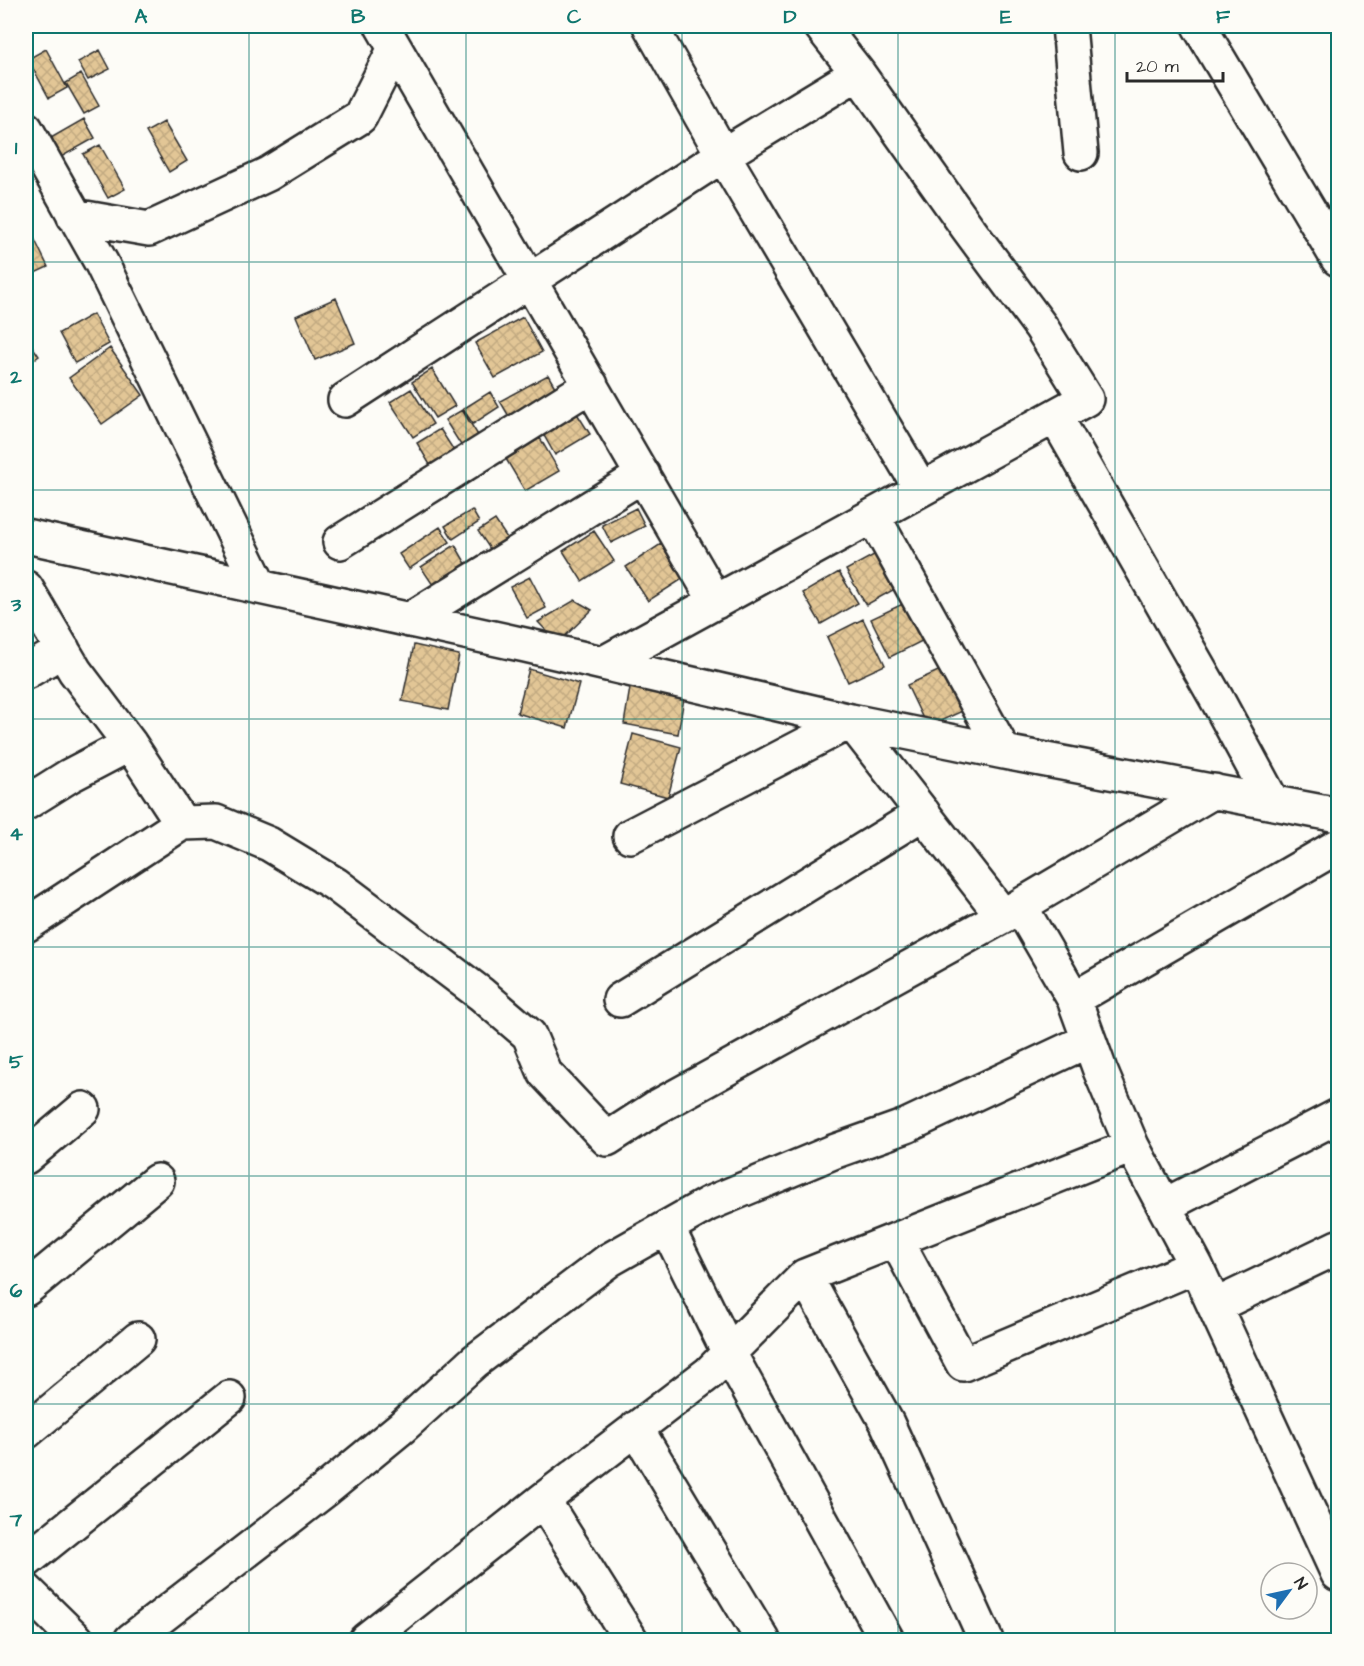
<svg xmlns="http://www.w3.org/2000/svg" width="1364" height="1666" font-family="'Architects Daughter',sans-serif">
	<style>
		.building { fill: url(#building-cross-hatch); stroke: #2b2b2b; stroke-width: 1.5 }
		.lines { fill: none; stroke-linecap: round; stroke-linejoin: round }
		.minor-casing { stroke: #2b2b2b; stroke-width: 38 }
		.minor { stroke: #fdfcf7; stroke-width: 33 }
		.grid { fill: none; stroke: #0f766e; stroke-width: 1.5; stroke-opacity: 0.55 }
		.neatline { fill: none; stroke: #0f766e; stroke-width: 2 }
		.grid-label { font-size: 20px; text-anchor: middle; font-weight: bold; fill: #0f766e }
	</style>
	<defs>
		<pattern id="building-cross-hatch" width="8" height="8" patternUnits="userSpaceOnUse" patternTransform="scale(1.5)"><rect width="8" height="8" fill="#e2c696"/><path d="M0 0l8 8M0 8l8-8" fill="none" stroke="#c2aa81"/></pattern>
	</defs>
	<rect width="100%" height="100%" fill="#fdfcf7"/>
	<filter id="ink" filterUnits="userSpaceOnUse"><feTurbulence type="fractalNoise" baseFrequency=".0167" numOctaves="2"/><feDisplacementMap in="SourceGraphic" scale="12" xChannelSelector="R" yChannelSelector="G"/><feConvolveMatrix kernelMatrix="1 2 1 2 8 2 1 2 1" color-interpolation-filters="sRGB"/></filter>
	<g filter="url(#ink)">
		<!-- building -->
		<path class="building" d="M 46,49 L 67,88 L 49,98 L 28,59 Z
			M 100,50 L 110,69 L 88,80 L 78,62 Z
			M 81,74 L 99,106 L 84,114 L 66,83 Z
			M 84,119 L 95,138 L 52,162 L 42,143 Z
			M 164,122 L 187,161 L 169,172 L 146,132 Z
			M 100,145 L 125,189 L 108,198 L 83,154 Z
			M 33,236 L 48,267 L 26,277 L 26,239 Z
			M 336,298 L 355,343 L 315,360 L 296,316 Z
			M 93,314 L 109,344 L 75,363 L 59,333 Z
			M 523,317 L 542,352 L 495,378 L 475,343 Z
			M 26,337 L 39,356 L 26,365 Z
			M 110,348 L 143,395 L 102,424 L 69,378 Z
			M 432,369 L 455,406 L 435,418 L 412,382 Z
			M 548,375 L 562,399 L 514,425 L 500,401 Z
			M 411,389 L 433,424 L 413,437 L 390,402 Z
			M 490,392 L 499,407 L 473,424 L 463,409 Z
			M 462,410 L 483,443 L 466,453 L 445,420 Z
			M 576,412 L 590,434 L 555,455 L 542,432 Z
			M 440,429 L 460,460 L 436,475 L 417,443 Z
			M 540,438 L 559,471 L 525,491 L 506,459 Z
			M 636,508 L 645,526 L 611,543 L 602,525 Z
			M 472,510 L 479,522 L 453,539 L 445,526 Z
			M 495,520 L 513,547 L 496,558 L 478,531 Z
			M 440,527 L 450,542 L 409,569 L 399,554 Z
			M 594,531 L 614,561 L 582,581 L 563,551 Z
			M 661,544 L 684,578 L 648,601 L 626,567 Z
			M 455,545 L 468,567 L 435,588 L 421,567 Z
			M 883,550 L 902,585 L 866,605 L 846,570 Z
			M 839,572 L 858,603 L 821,624 L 803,593 Z
			M 530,577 L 546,608 L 527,618 L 510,587 Z
			M 575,600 L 592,610 L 558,643 L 538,622 Z
			M 909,601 L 928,638 L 890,657 L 871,619 Z
			M 863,619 L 885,665 L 848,682 L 827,637 Z
			M 414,645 L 459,655 L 448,710 L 402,701 Z
			M 947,667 L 967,709 L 927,727 L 907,685 Z
			M 529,669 L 579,684 L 567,728 L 517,713 Z
			M 631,682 L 685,692 L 678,734 L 624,724 Z
			M 633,734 L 681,747 L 668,797 L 620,784 Z"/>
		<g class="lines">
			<defs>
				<path id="minor" d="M 382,26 L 716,602
					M 650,26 L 723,155 L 921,489
					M 1069,26 L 1081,153
					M 1199,26 L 1338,259
					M 26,129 L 102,264 L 260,587
					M 74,216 L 149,229 L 268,174 L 360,117 L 394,50
					M 345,400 L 723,155 L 858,73
					M 1055,416 L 1219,703 L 1272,801
					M 873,516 L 1004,752
					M 26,536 L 525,645 L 851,721 L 1004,752 L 1338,815
					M 340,542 L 591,385
					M 26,588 L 75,671 L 130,744 L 182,823 L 26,925
					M 409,620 L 643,475
					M 604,663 L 1086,399 L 1041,327 L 967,227 L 858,73 L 821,26
					M 26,672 L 63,650
					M 26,803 L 69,776 L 130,744
					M 182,823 L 216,822 L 269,844 L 335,884 L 481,994 L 529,1035 L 545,1073 L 607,1139 L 655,1108 L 1003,916 L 1214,791
					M 630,836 L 851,721 L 1003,916
					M 1020,906 L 1074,999 L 1100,1070 L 1132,1146 L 1196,1266 L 1338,1574
					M 1074,999 L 1338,846
					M 620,1000 L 923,813
					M 26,1157 L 83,1109
					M 1164,1206 L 1338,1116
					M 667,1227 L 729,1353 L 887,1640
					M 896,1240 L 963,1364 L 1196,1266
					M 805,1276 L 887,1423 L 986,1640
					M 26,1289 L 157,1181
					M 1215,1306 L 1338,1247
					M 636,1428 L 763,1640
					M 26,1432 L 138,1339
					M 543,1500 L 631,1640
					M 26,1561 L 229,1398
					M 26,1590 L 77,1640
					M 131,1640 L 324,1491 L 402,1427 L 475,1361 L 609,1260 L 708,1204 L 833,1152 L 906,1126 L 1089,1040
					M 366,1640 L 543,1500 L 709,1373 L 805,1276 L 1132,1146"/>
			</defs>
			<!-- minor casing -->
			<use href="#minor" class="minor-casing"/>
			<!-- minor -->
			<use href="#minor" class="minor"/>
		</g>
	</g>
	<!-- grid -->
	<path class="grid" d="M 249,26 L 249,1640M 466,26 L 466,1640M 682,26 L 682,1640M 898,26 L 898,1640M 1115,26 L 1115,1640M 26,262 L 1338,262M 26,490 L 1338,490M 26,719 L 1338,719M 26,947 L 1338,947M 26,1176 L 1338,1176M 26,1404 L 1338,1404"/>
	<!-- margin -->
	<rect width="1364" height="1666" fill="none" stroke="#fdfcf7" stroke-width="66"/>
	<!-- north arrow -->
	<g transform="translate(1289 1591) rotate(57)"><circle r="28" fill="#fdfcf7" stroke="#a9a8a5" stroke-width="1.5"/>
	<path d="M0-4.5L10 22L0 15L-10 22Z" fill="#1f6fb2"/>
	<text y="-9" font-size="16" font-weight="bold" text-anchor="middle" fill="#2b2b2b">N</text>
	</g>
	<!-- scale -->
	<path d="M1127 72v9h96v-9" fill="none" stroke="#2b2b2b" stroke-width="3"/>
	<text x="1136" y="72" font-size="18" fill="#2b2b2b" stroke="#fdfcf7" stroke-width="4.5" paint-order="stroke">20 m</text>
	<rect x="33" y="33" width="1298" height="1600" class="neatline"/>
	<g class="grid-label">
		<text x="141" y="23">A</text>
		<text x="358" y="23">B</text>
		<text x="574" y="23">C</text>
		<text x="790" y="23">D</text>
		<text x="1006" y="23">E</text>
		<text x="1223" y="23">F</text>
		<text x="16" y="154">1</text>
		<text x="16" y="383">2</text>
		<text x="16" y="611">3</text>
		<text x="16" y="840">4</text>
		<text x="16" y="1068">5</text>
		<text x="16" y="1297">6</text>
		<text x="16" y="1526">7</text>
	</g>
</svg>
